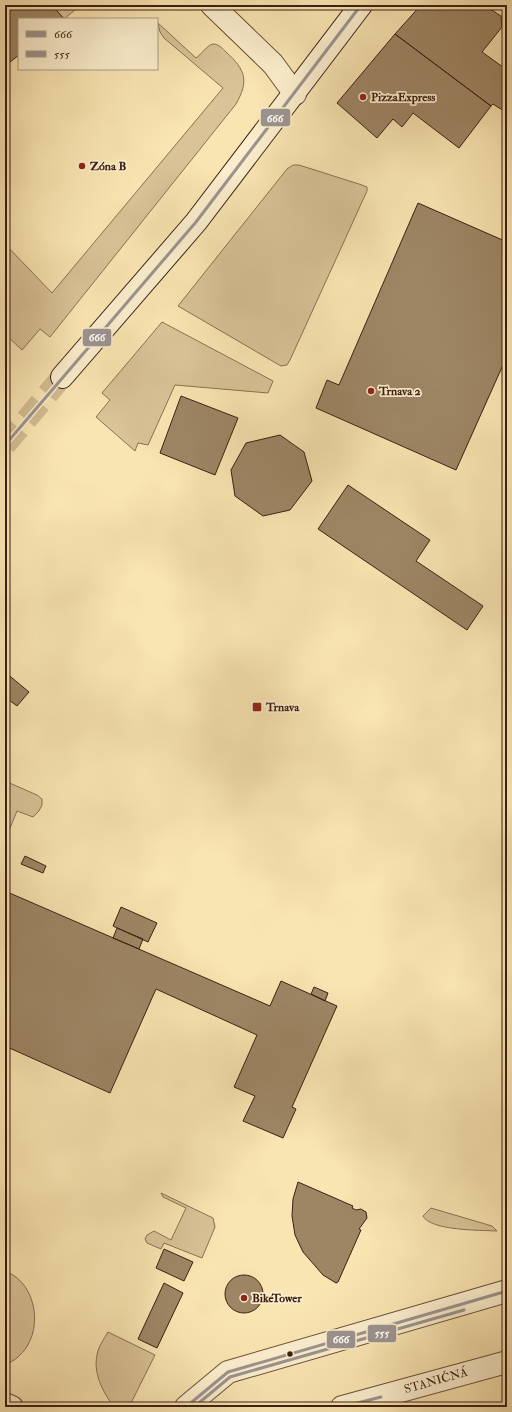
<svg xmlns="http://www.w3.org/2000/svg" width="512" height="1412" font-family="'IM FELL Double Pica',serif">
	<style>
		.green { fill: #d9c397; stroke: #8a7154 }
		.building { fill: #9e8665; stroke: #3c1f11 }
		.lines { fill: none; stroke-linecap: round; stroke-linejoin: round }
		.secondary-tunnel { stroke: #d3bd92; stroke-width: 22; stroke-dasharray: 22 11; stroke-linecap: butt }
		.street-casing { stroke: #6b5039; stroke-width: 24 }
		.secondary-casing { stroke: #3c1f11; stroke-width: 24 }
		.street { stroke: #fbeecd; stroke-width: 22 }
		.secondary { stroke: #fbeecd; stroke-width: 22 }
		.bus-1-casing { stroke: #fbeecd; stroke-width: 6 }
		.bus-2-casing { stroke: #fbeecd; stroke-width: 6 }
		.bus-1 { stroke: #9c9490; stroke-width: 3 }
		.bus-2 { stroke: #9c9490; stroke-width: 3 }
		.poi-dot { fill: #8f2418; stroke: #fbeecd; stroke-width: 1.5 }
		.bus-dot { fill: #3c1f11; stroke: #fbeecd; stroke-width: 1.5 }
		.labels { text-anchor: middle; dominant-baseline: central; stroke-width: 3.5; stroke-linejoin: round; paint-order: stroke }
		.poi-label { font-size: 12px; font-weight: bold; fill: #3c1f11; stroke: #fbeecd; text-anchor: start }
		.street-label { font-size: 12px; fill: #3c1f11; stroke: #fbeecd }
		.line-badge { stroke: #fbeecd; stroke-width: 1.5 }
		.badge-label { font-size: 11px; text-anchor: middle; font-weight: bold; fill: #fff }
	</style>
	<rect width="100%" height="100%" fill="#f9e5b2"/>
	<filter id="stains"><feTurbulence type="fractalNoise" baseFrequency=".005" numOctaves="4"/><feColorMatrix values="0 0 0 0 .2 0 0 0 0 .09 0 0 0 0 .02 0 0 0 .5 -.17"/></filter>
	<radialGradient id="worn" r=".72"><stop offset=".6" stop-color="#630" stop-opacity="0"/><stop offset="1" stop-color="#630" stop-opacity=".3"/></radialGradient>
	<!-- green -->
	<path class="green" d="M 52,5 L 81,5 L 64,19 Z
		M 158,23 L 196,58 C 201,55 207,45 213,44 C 219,44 223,49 226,52 C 246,70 249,81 236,104 L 50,337 L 40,329 L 22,350 L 5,334 L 5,244 L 52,293 L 223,88 L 164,38 L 160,32 Z
		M 293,165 L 299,165 L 362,185 L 367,187 L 367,191 L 290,360 L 287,365 L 281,366 L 178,306 L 287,169 Z
		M 162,322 L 273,381 L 268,393 L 175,385 L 148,445 L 138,443 L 135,451 L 96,417 L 110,400 L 102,393 Z
		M 5,781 L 37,795 L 42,799 L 42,805 L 39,811 L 33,817 L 17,811 L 5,840 Z
		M 161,1193 L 213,1218 L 215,1227 L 202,1258 L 164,1243 L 161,1249 L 147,1243 L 145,1239 L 147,1235 L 154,1231 L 171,1240 L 186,1208 L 163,1197 Z
		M 431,1208 L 492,1226 L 497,1231 C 480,1230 431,1231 423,1216 Z
		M 5,1271 C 38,1283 45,1334 18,1357 C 15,1360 9,1363 5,1365 Z
		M 108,1332 L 155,1355 L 129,1407 L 114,1407 C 103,1392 93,1374 97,1355 C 98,1347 104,1339 108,1332 Z"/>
	<!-- building -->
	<path class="building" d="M 5,5 L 52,5 L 64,19 L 19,19 L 19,55 L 5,66 Z
		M 421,5 L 484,5 L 501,16 L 502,27 L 482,52 L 507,70 L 507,113 L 493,104 L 491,106 L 395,34 Z
		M 395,34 L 491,106 L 459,148 L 413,113 L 402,127 L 393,119 L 377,138 L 337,103 Z
		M 418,203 L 507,242 L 507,356 L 456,470 L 316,408 L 327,380 L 339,385 Z
		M 181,396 L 238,418 L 215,475 L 160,453 Z
		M 280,435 L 304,452 L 312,481 L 290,510 L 263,516 L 235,496 L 231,470 L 246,443 Z
		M 348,485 L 430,540 L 416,561 L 483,606 L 467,630 L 318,529 Z
		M 5,672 L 29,692 L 17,706 L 5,697 Z
		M 25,856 L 46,866 L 43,873 L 21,864 Z
		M 5,891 L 270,1006 L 281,981 L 337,1006 L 292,1107 L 296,1109 L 283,1138 L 243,1121 L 255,1096 L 234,1087 L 257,1035 L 156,989 L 110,1093 L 5,1046 Z
		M 121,907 L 157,923 L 148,942 L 113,926 Z
		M 117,928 L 143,939 L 139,949 L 113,938 Z
		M 314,987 L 328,993 L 325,1001 L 311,994 Z
		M 298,1182 L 353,1206 L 352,1208 L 356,1210 L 361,1209 L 366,1212 L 367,1218 L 359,1229 L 361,1230 L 338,1282 L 336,1283 L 323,1275 L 303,1252 L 295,1235 L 292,1216 L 293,1199 Z
		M 164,1249 L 193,1262 L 184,1281 L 156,1268 Z
		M225 1294a19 19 0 1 1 38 0a19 19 0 1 1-38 0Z
		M 164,1283 L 183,1293 L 157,1348 L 138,1339 Z"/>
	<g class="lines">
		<!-- secondary-tunnel -->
		<path class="secondary-tunnel" d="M 5,445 L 62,377"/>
		<defs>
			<path id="street" d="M 212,5 L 273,64 L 295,94
				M 5,1404 L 12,1407
				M 186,1407 L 228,1372 L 507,1291
				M 342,1407 L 507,1362"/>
			<path id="secondary" d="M 62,377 L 196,222 L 361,5"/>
		</defs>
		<!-- street casing -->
		<use href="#street" class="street-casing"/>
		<!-- secondary casing -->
		<use href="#secondary" class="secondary-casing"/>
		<!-- street -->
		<use href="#street" class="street"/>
		<!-- secondary -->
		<use href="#secondary" class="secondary"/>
		<defs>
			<path id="bus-1" d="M 5,445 L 196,222 L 361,5
				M 186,1407 L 228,1372 L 507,1291
				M 342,1407 L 381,1397"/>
			<path id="bus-2" d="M 194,1407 L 230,1377 L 464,1310"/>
		</defs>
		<!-- bus-1 casing -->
		<use href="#bus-1" class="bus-1-casing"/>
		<!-- bus-2 casing -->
		<use href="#bus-2" class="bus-2-casing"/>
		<!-- bus-1 -->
		<use href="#bus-1" class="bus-1"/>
		<!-- bus-2 -->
		<use href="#bus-2" class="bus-2"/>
	</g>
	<!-- markers -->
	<g class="poi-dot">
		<circle cx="363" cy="97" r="4"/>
		<circle cx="82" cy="166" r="4"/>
		<circle cx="371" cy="391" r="4"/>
		<rect x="252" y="702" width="10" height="10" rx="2"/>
		<circle cx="244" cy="1298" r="4"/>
	</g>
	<circle class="bus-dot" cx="290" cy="1354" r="3.5"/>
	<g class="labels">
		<!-- poi labels -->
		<g class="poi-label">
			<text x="371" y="97">PizzaExpress</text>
			<text x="90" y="166">Zóna B</text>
			<text x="379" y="391">Trnava 2</text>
			<text x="266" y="707">Trnava</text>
			<text x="252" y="1298">BikeTower</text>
		</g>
		<!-- street labels -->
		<g class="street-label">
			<text transform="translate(436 1381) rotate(-16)">STANIČNÁ</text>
		</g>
	</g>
	<g class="line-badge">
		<rect x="260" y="108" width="31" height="19" rx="4" fill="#9c9490"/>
		<rect x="82" y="328" width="30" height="19" rx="4" fill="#9c9490"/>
		<rect x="367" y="1324" width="30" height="19" rx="4" fill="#9c9490"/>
		<rect x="326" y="1330" width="30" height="19" rx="4" fill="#9c9490"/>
	</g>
	<g class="badge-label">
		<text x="275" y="122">666</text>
		<text x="97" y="341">666</text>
		<text x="382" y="1337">555</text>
		<text x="341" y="1343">666</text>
	</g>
	<!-- margin -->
	<rect width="512" height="1412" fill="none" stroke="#f9e5b2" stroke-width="20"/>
	<rect x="6" y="6" width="500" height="1400" fill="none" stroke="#3c1f11" stroke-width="2"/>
	<rect x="10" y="10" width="492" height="1392" fill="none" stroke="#3c1f11"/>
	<!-- legend -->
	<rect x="18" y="18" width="140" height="52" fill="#fbeecd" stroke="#af9b82"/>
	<rect x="26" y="31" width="20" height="6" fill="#9c9490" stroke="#af9b82"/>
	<text x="54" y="38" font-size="12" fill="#3c1f11">666</text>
	<rect x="26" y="51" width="20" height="6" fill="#9c9490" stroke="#af9b82"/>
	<text x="54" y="58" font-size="12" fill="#3c1f11">555</text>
	<rect width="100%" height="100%" filter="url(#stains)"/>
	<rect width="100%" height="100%" fill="url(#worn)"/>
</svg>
